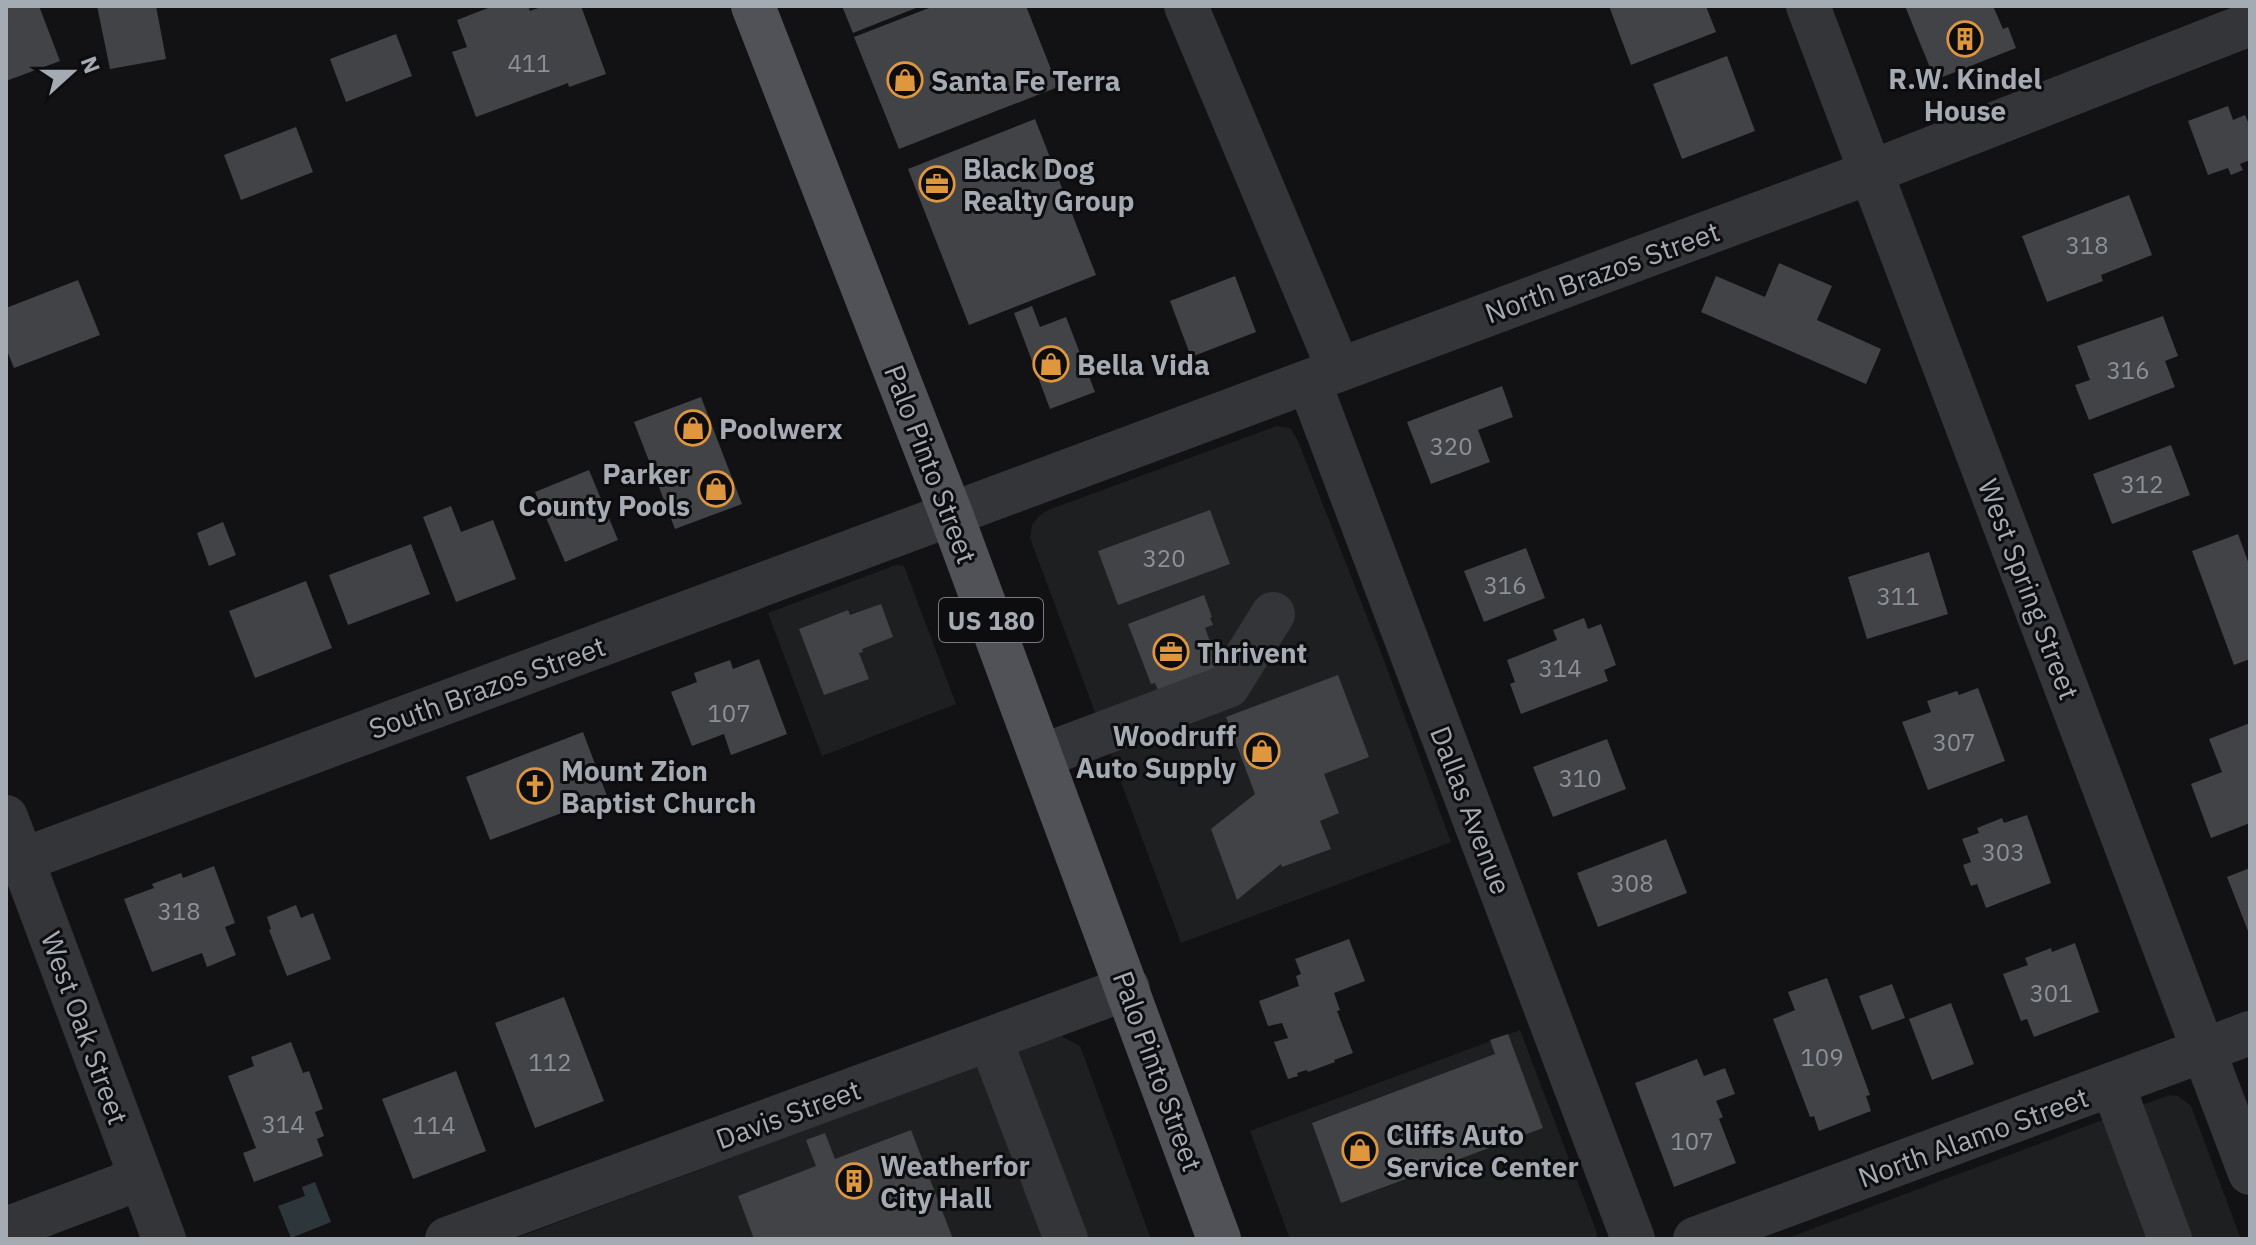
<svg xmlns="http://www.w3.org/2000/svg" width="2256" height="1245" font-family="'IBM Plex Sans',sans-serif">
	<style>
		.built { fill: #1e1f21 }
		.water { fill: #2d363b }
		.building { fill: #414347 }
		.lines { fill: none; stroke-linecap: round; stroke-linejoin: round }
		.minor { stroke: #343538; stroke-width: 44 }
		.major { stroke: #505257; stroke-width: 44 }
		.labels { text-anchor: middle; dominant-baseline: central; stroke-width: 6; stroke-linejoin: round; paint-order: stroke }
		.number-label { font-size: 24px; fill: #8c9198 }
		.shield { fill: #0d0d0f; stroke: #777c82; stroke-width: 2 }
		.shield-label { font-size: 26px; font-weight: bold; fill: #a5abb3 }
		.poi-label { font-size: 28px; font-weight: bold; fill: #a5abb3; stroke: #0d0d0f; text-anchor: start }
		.street-label { font-size: 28px; fill: #a5abb3; stroke: #0d0d0f }
	</style>
	<rect width="100%" height="100%" fill="#121214"/>
	<!-- built -->
	<path class="built" d="M 1277,426 L 1290,428 L 1298,441 L 1382,655 L 1451,842 L 1181,943 L 1030,538 L 1032,525 L 1039,516 L 1048,510 Z
		M 896,565 L 904,566 L 956,704 L 822,756 L 768,613 Z
		M 1520,1030 L 1597,1233 L 1596,1239 L 1290,1239 L 1250,1131 Z
		M 1061,1036 L 1080,1046 L 1151,1239 L 514,1239 L 1053,1037 Z
		M 2169,1095 L 2178,1096 L 2191,1106 L 2241,1239 L 1785,1239 Z"/>
	<!-- water -->
	<path class="water" d="M 315,1182 L 331,1222 L 291,1238 L 278,1206 L 305,1196 L 302,1187 Z"/>
	<!-- building -->
	<path class="building" d="M 6,6 L 39,6 L 60,61 L 6,81 Z
		M 97,6 L 156,6 L 166,59 L 110,69 Z
		M 493,6 L 528,6 L 530,11 L 544,6 L 555,6 L 556,8 L 581,6 L 606,74 L 569,87 L 568,83 L 476,117 L 452,52 L 467,47 L 457,20 Z
		M 842,6 L 921,6 L 853,33 Z
		M 934,6 L 1026,6 L 1058,87 L 899,149 L 854,37 Z
		M 1609,6 L 1706,6 L 1716,32 L 1631,65 Z
		M 1905,6 L 1993,6 L 2003,29 L 2008,27 L 2016,48 L 1935,80 Z
		M 396,34 L 412,76 L 346,102 L 330,59 Z
		M 1727,56 L 1755,131 L 1682,159 L 1653,84 Z
		M 2228,106 L 2233,120 L 2245,115 L 2250,127 L 2250,160 L 2240,164 L 2243,170 L 2231,175 L 2228,168 L 2208,175 L 2188,121 Z
		M 1035,119 L 1096,275 L 969,325 L 908,169 Z
		M 296,127 L 313,172 L 241,200 L 224,155 Z
		M 2129,195 L 2152,255 L 2101,275 L 2103,281 L 2047,302 L 2022,236 Z
		M 1779,263 L 1832,286 L 1817,320 L 1881,349 L 1866,384 L 1701,312 L 1716,276 L 1765,297 Z
		M 1235,276 L 1256,332 L 1191,357 L 1170,301 Z
		M 78,280 L 100,335 L 14,368 L 6,348 L 6,308 Z
		M 1032,306 L 1040,327 L 1066,317 L 1095,392 L 1050,409 L 1014,313 Z
		M 2163,316 L 2178,356 L 2165,361 L 2175,387 L 2089,420 L 2075,385 L 2090,380 L 2077,346 Z
		M 1502,386 L 1513,417 L 1478,430 L 1490,462 L 1431,484 L 1407,422 Z
		M 701,397 L 742,504 L 675,529 L 634,422 Z
		M 2171,445 L 2190,495 L 2112,524 L 2093,474 Z
		M 589,470 L 618,540 L 565,562 L 535,492 Z
		M 451,506 L 461,532 L 493,520 L 516,579 L 456,602 L 423,517 Z
		M 1210,510 L 1230,564 L 1118,605 L 1098,551 Z
		M 223,522 L 236,555 L 209,566 L 197,533 Z
		M 2238,534 L 2250,567 L 2250,659 L 2234,665 L 2192,551 Z
		M 411,544 L 430,594 L 348,625 L 329,575 Z
		M 1526,548 L 1545,598 L 1484,622 L 1464,571 Z
		M 1929,552 L 1948,614 L 1867,639 L 1848,577 Z
		M 306,581 L 332,648 L 255,678 L 229,611 Z
		M 1204,595 L 1212,617 L 1210,618 L 1213,625 L 1205,628 L 1224,678 L 1162,699 L 1155,683 L 1151,684 L 1128,624 Z
		M 881,604 L 893,637 L 862,649 L 863,652 L 859,653 L 869,679 L 824,695 L 799,629 L 848,610 L 850,615 Z
		M 1584,618 L 1588,629 L 1601,624 L 1616,665 L 1604,670 L 1608,681 L 1521,714 L 1510,684 L 1515,682 L 1507,660 L 1557,640 L 1553,630 Z
		M 759,659 L 787,734 L 731,755 L 724,734 L 692,746 L 671,692 L 697,682 L 694,673 L 730,660 L 733,669 Z
		M 1338,675 L 1369,757 L 1324,774 L 1339,813 L 1320,821 L 1331,849 L 1282,867 L 1281,864 L 1237,900 L 1211,829 L 1255,794 L 1226,717 Z
		M 1978,688 L 2005,761 L 1928,790 L 1902,722 L 1931,712 L 1927,701 L 1957,691 L 1959,695 Z
		M 2250,723 L 2250,823 L 2211,838 L 2191,784 L 2222,772 L 2209,739 Z
		M 583,732 L 607,796 L 490,840 L 466,777 Z
		M 1607,739 L 1626,789 L 1553,817 L 1533,767 Z
		M 2027,815 L 2051,883 L 1986,908 L 1977,884 L 1971,886 L 1963,865 L 1971,862 L 1962,839 L 1979,833 L 1977,828 L 2002,818 L 2004,823 Z
		M 1666,839 L 1687,893 L 1598,927 L 1577,873 Z
		M 214,866 L 235,923 L 225,927 L 236,955 L 207,967 L 202,953 L 152,972 L 124,899 L 154,888 L 152,884 L 181,873 L 183,878 Z
		M 2250,868 L 2250,936 L 2227,877 Z
		M 296,905 L 301,918 L 313,913 L 331,959 L 287,976 L 269,930 L 271,929 L 267,917 Z
		M 1349,939 L 1365,981 L 1334,993 L 1340,1010 L 1337,1011 L 1353,1053 L 1334,1060 L 1335,1062 L 1308,1072 L 1307,1070 L 1297,1073 L 1298,1076 L 1288,1079 L 1274,1042 L 1288,1038 L 1282,1023 L 1268,1026 L 1259,1001 L 1299,986 L 1296,976 L 1301,974 L 1295,959 Z
		M 2075,943 L 2099,1012 L 2034,1037 L 2027,1019 L 2021,1021 L 2003,974 L 2028,965 L 2025,958 L 2051,948 L 2052,952 Z
		M 1827,978 L 1870,1095 L 1866,1096 L 1871,1111 L 1819,1131 L 1814,1116 L 1810,1117 L 1773,1019 L 1795,1010 L 1788,992 Z
		M 1892,984 L 1905,1018 L 1872,1030 L 1859,996 Z
		M 564,997 L 604,1101 L 535,1128 L 495,1023 Z
		M 1951,1003 L 1974,1064 L 1932,1080 L 1909,1019 Z
		M 1508,1034 L 1543,1128 L 1341,1203 L 1312,1123 L 1495,1054 L 1490,1040 Z
		M 291,1042 L 303,1073 L 309,1071 L 323,1109 L 315,1112 L 324,1136 L 317,1139 L 323,1156 L 254,1182 L 243,1153 L 256,1148 L 228,1076 L 254,1066 L 251,1057 Z
		M 1697,1059 L 1704,1076 L 1725,1068 L 1735,1094 L 1716,1101 L 1723,1117 L 1719,1119 L 1736,1163 L 1674,1187 L 1635,1083 Z
		M 456,1071 L 486,1151 L 413,1179 L 382,1099 Z
		M 911,1130 L 953,1239 L 754,1239 L 738,1196 L 816,1166 L 806,1140 L 825,1133 L 835,1159 Z"/>
	<g class="lines">
		<!-- minor -->
		<path class="minor" d="M 1186,6 L 1339,370
			M 1808,6 L 2250,1173
			M 1309,382 L 1633,1239
			M 1042,756 L 1228,686 L 1273,614
			M 6,817 L 164,1239
			M 22,860 L 1871,172 L 2250,24
			M 990,1039 L 1066,1239
			M 2113,1086 L 2170,1239
			M 6,1229 L 141,1178
			M 447,1239 L 1128,988
			M 1695,1239 L 2250,1033"/>
		<!-- major -->
		<path class="major" d="M 753,6 L 951,514 L 1219,1239"/>
	</g>
	<!-- icons -->
	<defs>
		<symbol id="building-ring" viewBox="-11 -11 22 22"><circle r="9.5" fill="#0d0d0f" stroke="#df973f" stroke-width="1.5"/><path d="M-4-6H4V6H1V3H-1V6H-4ZM-2.5-4.3h1.7v1.8h-1.7ZM.8-4.3h1.7v1.8H.8ZM-2.5-1h1.7V.8h-1.7ZM.8-1h1.7V.8H.8Z" fill="#df973f"/></symbol>
		<symbol id="shop-ring" viewBox="-11 -11 22 22"><circle r="9.5" fill="#0d0d0f" stroke="#df973f" stroke-width="1.5"/><path d="M-5-2.5h2.3a2.7 3.5 0 0 1 5.4 0H5L5.5 6h-11ZM-1.5-2.5h3a1.5 2.3 0 0 0-3 0Z" fill="#df973f"/></symbol>
		<symbol id="office-ring" viewBox="-11 -11 22 22"><circle r="9.5" fill="#0d0d0f" stroke="#df973f" stroke-width="1.5"/><path d="M-6-3h4V-5.5h4V-3h4V5H-6ZM-1-4.5V-3h2v-1.5ZM-6 0V1H6V0Z" fill="#df973f"/></symbol>
		<symbol id="church-ring" viewBox="-11 -11 22 22"><circle r="9.5" fill="#0d0d0f" stroke="#df973f" stroke-width="1.5"/><path d="M-1.2-6h2.4v3.5h3.3v2.4h-3.3V6h-2.4V-.1h-3.3v-2.4h3.3Z" fill="#df973f"/></symbol>
	</defs>
	<g fill-rule="evenodd">
		<use href="#building-ring" x="1945" y="19" width="40" height="40"/>
		<use href="#shop-ring" x="885" y="60" width="40" height="40"/>
		<use href="#office-ring" x="917" y="164" width="40" height="40"/>
		<use href="#shop-ring" x="1031" y="344" width="40" height="40"/>
		<use href="#shop-ring" x="673" y="408" width="40" height="40"/>
		<use href="#shop-ring" x="696" y="469" width="40" height="40"/>
		<use href="#office-ring" x="1151" y="632" width="40" height="40"/>
		<use href="#shop-ring" x="1242" y="731" width="40" height="40"/>
		<use href="#church-ring" x="515" y="766" width="40" height="40"/>
		<use href="#shop-ring" x="1340" y="1130" width="40" height="40"/>
		<use href="#building-ring" x="834" y="1161" width="40" height="40"/>
	</g>
	<g class="labels">
		<!-- number labels -->
		<g class="number-label">
			<text x="529" y="63">411</text>
			<text x="2087" y="245">318</text>
			<text x="2128" y="370">316</text>
			<text x="1451" y="446">320</text>
			<text x="2142" y="484">312</text>
			<text x="1164" y="558">320</text>
			<text x="1505" y="585">316</text>
			<text x="1898" y="596">311</text>
			<text x="1560" y="668">314</text>
			<text x="729" y="713">107</text>
			<text x="1954" y="742">307</text>
			<text x="1580" y="778">310</text>
			<text x="2003" y="852">303</text>
			<text x="1632" y="883">308</text>
			<text x="179" y="911">318</text>
			<text x="2051" y="993">301</text>
			<text x="1822" y="1057">109</text>
			<text x="550" y="1062">112</text>
			<text x="283" y="1124">314</text>
			<text x="434" y="1125">114</text>
			<text x="1692" y="1141">107</text>
		</g>
		<!-- shield labels -->
		<rect class="shield" x="939" y="598" width="104" height="44" rx="6"/>
		<g class="shield-label">
			<text x="991" y="620">US 180</text>
		</g>
		<!-- poi labels -->
		<g class="poi-label">
			<text x="1965" y="78" text-anchor="middle">R.W. Kindel<tspan x="1965" dy="32">House</tspan></text>
			<text x="931" y="80">Santa Fe Terra</text>
			<text x="963" y="168">Black Dog<tspan x="963" dy="32">Realty Group</tspan></text>
			<text x="1077" y="364">Bella Vida</text>
			<text x="719" y="428">Poolwerx</text>
			<text x="690" y="473" text-anchor="end">Parker<tspan x="690" dy="32">County Pools</tspan></text>
			<text x="1197" y="652">Thrivent</text>
			<text x="1236" y="735" text-anchor="end">Woodruff<tspan x="1236" dy="32">Auto Supply</tspan></text>
			<text x="561" y="770">Mount Zion<tspan x="561" dy="32">Baptist Church</tspan></text>
			<text x="1386" y="1134">Cliffs Auto<tspan x="1386" dy="32">Service Center</tspan></text>
			<text x="880" y="1165">Weatherfor<tspan x="880" dy="32">City Hall</tspan></text>
		</g>
		<!-- street labels -->
		<g class="street-label">
			<text transform="translate(1602 272) rotate(-20)">North Brazos Street</text>
			<text transform="translate(931 464) rotate(69)">Palo Pinto Street</text>
			<text transform="translate(2029 589) rotate(69)">West Spring Street</text>
			<text transform="translate(487 687) rotate(-20)">South Brazos Street</text>
			<text transform="translate(1471 810) rotate(69)">Dallas Avenue</text>
			<text transform="translate(85 1028) rotate(70)">West Oak Street</text>
			<text transform="translate(1158 1071) rotate(70)">Palo Pinto Street</text>
			<text transform="translate(788 1114) rotate(-20)">Davis Street</text>
			<text transform="translate(1973 1137) rotate(-20)">North Alamo Street</text>
		</g>
	</g>
	<!-- border -->
	<rect width="2256" height="1245" fill="none" stroke="#a5abb3" stroke-width="16"/>
	<!-- north arrow -->
	<g transform="translate(72 72) rotate(69)" stroke="#0d0d0f" stroke-width="6" paint-order="stroke">
	<path d="M0-6L14 30L0 20L-14 30Z" fill="#a5abb3"/>
	<text y="-12" font-size="22" font-weight="bold" text-anchor="middle" fill="#a5abb3">N</text>
	</g>
</svg>
